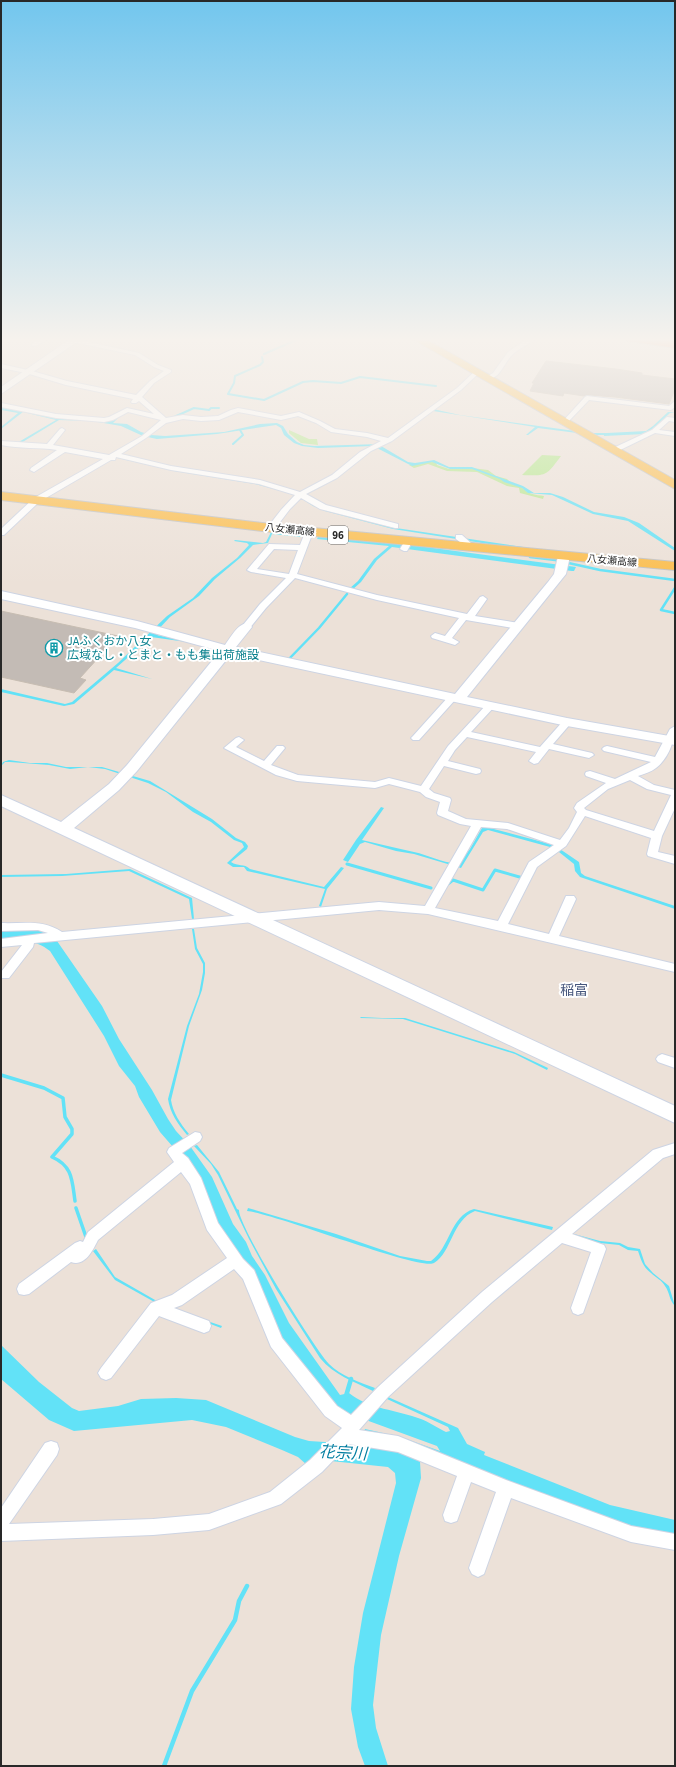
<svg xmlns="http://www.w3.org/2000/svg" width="676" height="1767" font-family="'Source Sans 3','Noto Sans JP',sans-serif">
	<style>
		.green { fill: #b8e790 }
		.water { fill: #62e2f7 }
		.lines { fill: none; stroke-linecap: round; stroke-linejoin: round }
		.stream-far4 { stroke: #62e2f7; stroke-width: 2 }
		.stream-far3 { stroke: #62e2f7; stroke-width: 2.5 }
		.stream-far2 { stroke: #62e2f7; stroke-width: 3 }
		.stream-far1 { stroke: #62e2f7; stroke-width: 3.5 }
		.stream { stroke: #62e2f7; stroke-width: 4.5 }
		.building { fill: #c3bbb5; stroke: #c7bdb2 }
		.street-casing { stroke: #cdd4e3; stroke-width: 2 }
		.secondary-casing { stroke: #cdd4e3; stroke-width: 2 }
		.primary-casing { stroke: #c3c3c3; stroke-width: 2 }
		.highway-casing { stroke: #c3c3c3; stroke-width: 2 }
		.street { fill: #fff; fill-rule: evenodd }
		.secondary { fill: #fff; fill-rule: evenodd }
		.primary { fill: #fbbe4f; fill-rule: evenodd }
		.highway { fill: #ff8750; fill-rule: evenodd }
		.labels { text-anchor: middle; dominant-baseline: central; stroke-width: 4; stroke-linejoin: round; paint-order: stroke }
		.far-street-label { font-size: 10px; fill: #282828; stroke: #fff }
		.shield { fill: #fff; stroke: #686868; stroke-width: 1 }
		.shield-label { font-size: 11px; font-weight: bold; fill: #282828 }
		.culture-label { font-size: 12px; fill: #0d838f; stroke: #fff; text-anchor: start }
		.quarter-label { font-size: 14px; fill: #46567c; stroke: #fff }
		.near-water-label { font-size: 16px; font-style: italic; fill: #037ea1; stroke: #fff }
	</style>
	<rect width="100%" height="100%" fill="#ece1d8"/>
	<!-- green -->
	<path class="green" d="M 289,430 L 309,439 L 317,439 L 318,445 L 301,443 L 289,433 Z
		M 542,455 L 561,456 C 546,476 547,476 522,475 Z
		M 428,462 L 436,462 L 437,465 L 449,469 L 464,467 L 488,470 L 496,476 L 507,479 L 511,483 L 521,486 C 526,494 536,495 544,496 L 543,499 L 520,493 L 519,488 L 507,486 L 477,472 L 447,471 L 428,464 L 414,468 L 409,465 Z"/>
	<!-- water -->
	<path class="water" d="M 1,406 L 61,418 L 108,420 L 118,416 L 119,417 L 113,423 L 127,424 L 141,432 L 151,435 L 165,436 L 224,432 L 260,424 L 277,423 L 283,426 L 288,434 L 297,442 L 304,445 L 314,446 L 381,444 L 390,440 L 433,409 L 460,415 L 575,431 L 577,433 L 538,428 L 528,435 L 526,435 L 535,427 L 433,411 L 393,440 L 381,446 L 408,462 L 415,463 L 434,460 L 449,467 L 472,467 L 523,486 L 534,493 L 550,493 L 563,497 L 594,512 L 624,517 L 639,523 L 675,548 L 675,551 L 628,521 L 593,514 L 552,495 L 528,493 L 522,488 L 504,482 L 500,479 L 472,469 L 450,469 L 432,462 L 412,466 L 373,446 L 318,448 L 302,446 L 294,443 L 284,435 L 281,428 L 276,425 L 217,434 L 157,439 L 143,436 L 121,426 L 92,421 L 59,420 L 21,443 L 47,444 L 45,445 L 17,445 L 1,441 L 17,443 L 56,420 L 23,412 L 1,429 L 1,427 L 18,413 L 1,410 Z
		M 668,412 L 675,412 L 670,413 L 653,429 L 645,434 L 603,436 L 607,433 L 646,431 L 653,426 Z
		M 55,445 L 248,481 L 299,494 L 322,508 L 396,528 L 530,548 L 501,546 L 393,529 L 325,511 L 313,506 L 296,495 L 255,484 L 174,471 L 109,456 L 53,446 Z
		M 271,532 L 303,535 L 302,537 L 272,534 L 268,543 L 253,545 L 240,558 L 215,579 L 199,596 L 170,617 L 155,633 L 157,635 L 194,643 L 151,637 L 116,668 L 152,679 L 114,670 L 74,704 L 64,706 L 1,692 L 1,689 L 65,704 L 72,702 L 118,663 L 167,616 L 193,598 L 212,578 L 237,558 L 249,545 L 247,543 L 234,541 L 235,540 L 263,543 L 266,542 Z
		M 318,537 L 403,544 L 576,567 L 574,571 L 572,571 L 392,547 L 377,560 L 361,582 L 352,590 L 349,589 L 358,581 L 374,559 L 389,546 L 317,539 Z
		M 9,760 L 30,763 L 47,763 L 66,767 L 102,767 L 150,781 L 212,819 L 236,838 L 245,842 L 248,846 L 247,849 L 231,862 C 238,867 244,863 250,869 L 324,887 L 341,867 L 344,868 L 327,889 L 321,907 L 319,906 L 325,889 L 247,871 L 244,867 L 233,867 L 227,863 L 244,847 L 242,843 L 234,840 L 211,822 L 193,812 L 166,792 L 148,783 L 105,769 L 88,767 L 70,769 L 49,765 L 10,762 L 5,762 L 1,766 L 3,762 Z
		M 381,807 L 384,808 L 362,840 C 379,844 396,848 414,852 C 429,855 443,864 459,863 L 470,849 L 482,828 L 490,828 L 554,845 L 579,862 L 581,873 L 585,876 L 675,906 L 675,909 L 580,877 L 575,871 L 574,864 L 554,848 L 551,849 L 550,847 L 488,830 L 483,832 L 461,868 L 414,854 L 396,851 L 365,842 L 360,844 L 348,862 L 343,860 L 356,840 Z
		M 130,869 L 192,898 L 194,919 L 192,919 L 189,899 L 129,871 L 62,876 L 1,877 L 1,875 L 66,874 Z
		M 1,929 L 37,930 L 47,933 L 57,941 L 102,1006 L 119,1039 L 152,1090 L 168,1119 L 176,1131 L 190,1146 L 212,1177 L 233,1224 L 246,1242 L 252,1256 L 265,1275 L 289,1323 L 340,1395 L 349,1393 C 368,1409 398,1410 421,1419 C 429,1422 438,1428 446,1432 L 450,1431 L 448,1427 L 387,1399 L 388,1397 L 458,1428 L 467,1444 L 485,1452 L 484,1455 L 610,1505 L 675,1520 L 675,1538 L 640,1531 L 364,1432 L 365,1429 L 401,1437 L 440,1451 L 437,1446 L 355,1416 L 340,1413 L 288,1355 L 173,1147 L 160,1132 L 139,1097 L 135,1086 L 119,1066 L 104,1036 L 50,951 C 35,939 20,941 1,940 Z
		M 192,929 L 194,929 L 197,948 L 205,963 L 205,973 L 202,990 L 189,1026 L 171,1100 C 173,1113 180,1123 189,1134 L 187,1135 C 178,1124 170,1113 168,1099 L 187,1026 L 199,994 L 203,972 L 203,964 L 195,949 Z
		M 361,1017 L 382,1018 L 405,1018 L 514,1052 L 548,1068 L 547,1070 L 515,1054 L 403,1019 L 360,1018 Z
		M 197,1145 L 219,1172 L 237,1209 L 239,1210 C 238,1226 314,1348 329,1364 C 341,1376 359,1382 375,1388 L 373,1391 C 353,1381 334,1375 320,1358 L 276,1289 L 249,1239 L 218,1175 L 211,1164 L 194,1146 Z
		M 248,1208 L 336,1234 L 400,1256 L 427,1261 L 431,1261 C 450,1248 450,1216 474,1209 L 553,1227 L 552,1230 L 475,1211 C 452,1220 452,1252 434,1263 C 421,1271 276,1214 247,1211 Z
		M 574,1234 L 600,1241 L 620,1243 L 628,1247 L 640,1249 L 645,1264 L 653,1273 L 669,1286 L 675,1306 C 669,1300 670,1293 665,1286 C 662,1280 656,1278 651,1273 C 643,1267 641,1260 638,1251 L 628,1250 L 619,1245 L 600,1243 L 573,1236 Z
		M 96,1249 L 115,1277 L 169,1308 L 222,1326 L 221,1328 L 158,1304 L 115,1280 L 93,1251 Z
		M 1,1345 L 39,1382 L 72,1408 L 79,1411 L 118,1406 L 141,1399 L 176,1398 L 206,1400 L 295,1437 L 309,1441 L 371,1445 L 415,1456 L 420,1462 L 421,1478 L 399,1556 L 381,1635 L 373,1705 L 376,1728 L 388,1766 L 365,1766 L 358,1747 L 351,1709 L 354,1667 L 363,1613 L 396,1483 L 395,1473 L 388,1467 L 331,1461 L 307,1465 L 298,1457 L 282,1450 L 226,1427 L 192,1420 L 74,1431 L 49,1420 L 1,1379 Z"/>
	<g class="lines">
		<!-- stream-far4 -->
		<path class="stream-far4" d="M 264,354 L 303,337
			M 262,357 L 263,362 L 260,365 L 235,376 L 234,383 L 228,394 L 264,400 L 303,382 L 313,381 L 341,383 L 360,377 L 436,386
			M 174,417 L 194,408 L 209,410 L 211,408 L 219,408
			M 593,434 L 608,434
			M 233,444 L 243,435 L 240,430"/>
		<!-- stream-far3 -->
		<path class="stream-far3" d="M 530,557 L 555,560 L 600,570 L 675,580
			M 675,588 L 661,610 L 675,613
			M 287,661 L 319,628 L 347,594"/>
		<!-- stream-far2 -->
		<path class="stream-far2" d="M 347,864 L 431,888
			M 448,884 L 453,880 L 483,890 L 495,870 L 523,878"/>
		<!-- stream-far1 -->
		<path class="stream-far1" d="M 1,1075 L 44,1088 L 63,1098 L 65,1117 L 72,1129 L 72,1134 L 52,1157 C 73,1166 72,1181 75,1201
			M 76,1208 L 86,1237"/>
		<!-- stream -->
		<path class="stream" d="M 346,1396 L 351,1379
			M 164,1766 L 192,1691 L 235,1620 L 239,1601 L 247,1586"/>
	</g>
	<!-- building -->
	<path class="building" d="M 546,361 L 616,369 L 642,373 L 642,375 L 675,379 L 675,389 L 669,404 L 615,397 L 587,395 L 584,396 L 564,393 L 563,396 L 530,391 L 534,383 L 532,383 Z
		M 1,611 L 118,636 L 80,678 L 86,680 L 74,693 L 1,677 Z"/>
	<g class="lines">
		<defs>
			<path id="street" d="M 42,337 L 50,337 L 36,346 L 32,346 L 32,344 Z
				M 530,337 L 538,337 C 530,344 519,348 512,355 C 504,363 499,381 486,379 L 486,377 L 493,373 L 508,352 Z
				M 75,339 L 139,353 L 158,365 L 171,370 L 171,372 L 154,383 L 142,397 L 166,418 L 183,415 L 201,417 L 218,416 L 231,410 L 238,408 L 281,416 L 299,412 L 320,421 L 335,429 L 367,433 L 388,438 L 457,388 L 475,371 L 480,372 L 461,390 L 392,441 L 371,451 L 337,478 L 306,494 L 326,505 L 398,524 L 398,528 L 395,528 L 320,509 L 301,498 L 290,509 L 274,530 L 268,530 L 267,528 L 281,510 L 295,495 L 259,484 L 171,470 L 116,457 L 115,460 L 111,460 L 39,502 L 4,535 L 1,535 L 1,529 L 34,498 L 103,459 L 65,452 L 34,472 L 30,470 L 31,468 L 57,450 C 39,447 20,449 1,445 L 1,441 L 47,444 L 60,429 L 62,428 L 65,430 L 53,445 L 109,455 L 142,436 L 161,420 L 128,412 L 113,420 L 104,422 L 56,418 L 1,407 L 1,403 L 56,414 L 104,418 L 109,417 L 127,408 L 154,414 L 139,401 L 136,403 L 132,403 L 131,402 L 133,399 L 66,385 L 26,373 L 1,368 L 1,364 L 32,371 L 67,381 L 136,395 L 150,381 L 164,371 L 154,367 L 135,355 L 73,342 L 72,341 ZM 238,412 L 281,420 L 298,416 L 316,423 L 331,432 L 367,437 L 381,441 L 360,452 L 332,475 L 300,492 L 260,480 L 171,466 L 121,454 L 146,438 L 166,423 L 183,419 L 201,421 L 219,420 Z
				M 587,396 L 669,406 L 675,401 L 675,407 L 671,410 L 589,400 L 567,423 L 563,423 L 563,421 L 585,397 Z
				M 667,417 L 675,418 L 675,422 L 669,421 L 659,430 L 675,432 L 675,436 L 655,433 L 616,452 L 609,450 L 652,430 Z
				M 306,530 L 309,530 L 313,532 L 297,574 L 377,595 L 467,614 L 480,597 L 483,596 L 487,599 L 475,616 L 519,623 L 523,626 L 519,629 L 466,620 L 452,638 L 459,642 L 455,645 L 432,638 L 431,636 L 435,633 L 445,636 L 459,618 L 377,600 L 295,578 L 266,608 L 249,629 L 243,629 L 242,627 L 243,625 L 260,604 L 286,578 L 251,572 L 247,570 L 269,544 L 300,545 ZM 274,549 L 298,550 L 289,574 L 257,569 Z
				M 456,535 L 462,535 L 472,544 L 471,546 L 465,546 L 456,539 Z
				M 404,542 L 410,542 L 411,544 L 407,551 L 404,551 L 400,549 Z
				M 452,695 L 457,698 L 455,700 L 419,740 L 413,740 L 411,738 L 413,736 L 449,696 Z
				M 490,703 L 495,706 L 471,732 L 540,747 L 564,720 L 567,719 L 572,722 L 553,744 L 592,753 L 594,755 L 589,758 L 549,749 L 538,763 L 534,764 L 529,761 L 536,752 L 467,737 L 455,750 L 448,761 L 480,769 L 481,771 L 480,773 L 476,774 L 444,766 L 429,789 L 434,793 L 450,798 L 451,800 L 448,811 L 466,819 L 508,823 L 560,840 L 569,828 L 577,812 L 574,808 L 577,803 L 606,783 L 586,776 L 585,774 L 586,772 L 590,771 L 615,779 L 651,762 L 604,751 L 602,749 L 604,747 L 607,746 L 655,757 L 670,729 L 675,726 C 675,741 668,759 656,768 C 651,772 644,774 638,776 L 654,785 L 675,790 L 675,808 L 662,836 L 658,852 L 675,856 L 675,864 L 648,856 L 647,854 L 651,838 L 585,816 L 566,846 L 537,867 L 508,924 L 549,934 L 566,896 L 574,896 L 576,899 L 559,936 L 675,964 L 675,972 L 428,914 L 379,910 L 34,943 L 33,947 L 9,978 L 1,978 L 1,972 L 22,945 L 1,947 L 1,939 L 48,933 L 38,930 L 1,931 L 1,923 C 23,924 42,919 62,932 L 379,902 L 425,906 L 471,826 L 460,824 L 438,815 L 437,813 L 440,802 L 426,797 L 420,792 L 389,784 L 375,788 L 297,781 L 276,775 L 224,748 L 236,738 L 239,737 L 244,740 L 236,747 L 264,761 L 277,746 L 283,746 L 285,748 L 271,765 L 298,775 L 375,782 L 389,778 L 421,786 L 448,746 L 487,704 ZM 630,780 L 647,789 L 671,795 L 654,831 L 586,810 L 584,808 L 608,789 ZM 481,827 L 507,829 L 554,845 L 529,862 L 498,921 L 435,908 Z
				M 662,1054 L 675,1058 L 675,1068 L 658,1062 L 656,1059 L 658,1056 Z
				M 195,1132 L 200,1133 L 202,1137 L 200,1141 L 182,1153 L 188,1158 L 201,1178 L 218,1223 L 243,1259 L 254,1270 L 282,1338 L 337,1406 L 351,1415 L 378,1387 L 482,1292 L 653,1150 L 675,1143 L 675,1154 L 663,1158 L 572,1234 L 604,1245 L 606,1249 L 583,1313 L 578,1315 L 573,1313 L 571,1308 L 591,1252 L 562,1243 L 492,1302 L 388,1397 L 359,1430 L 398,1436 L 506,1480 L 631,1526 L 675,1534 L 675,1550 L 631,1542 L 511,1498 L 484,1574 L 478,1577 L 472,1574 L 469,1568 L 496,1492 L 471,1482 L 457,1521 L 451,1523 L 445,1521 L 443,1515 L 457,1476 L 398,1452 L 349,1444 L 322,1472 L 281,1504 L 209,1530 L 153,1535 L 1,1541 L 1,1508 L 45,1443 L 51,1441 L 57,1443 L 59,1449 L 57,1455 L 9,1524 L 153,1519 L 209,1514 L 270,1492 L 310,1460 L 342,1428 L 325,1416 L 271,1347 L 243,1279 L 234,1269 L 182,1305 L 174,1308 L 209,1321 L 211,1326 L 209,1331 L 204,1333 L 159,1316 L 111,1378 L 106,1380 L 101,1378 L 98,1373 L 101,1368 L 151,1303 L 172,1295 L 227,1258 L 207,1230 L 190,1184 L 181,1172 L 98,1240 C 93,1250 85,1267 71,1262 L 29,1294 L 24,1295 L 19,1294 L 17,1289 L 19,1284 L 75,1243 L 80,1241 L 83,1242 L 88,1232 L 174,1162 L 167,1152 L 169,1148 Z"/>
			<path id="secondary" d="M 73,337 L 84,337 L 1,394 L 1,387 Z
				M 564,552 L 568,554 L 570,556 L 566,574 L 467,697 L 567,718 L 675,737 L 675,745 L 567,726 L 231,654 L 137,771 L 119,790 L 74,828 L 675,1106 L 675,1123 L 1,806 L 1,795 L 61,822 L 109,784 L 127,765 L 220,651 L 135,628 L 1,599 L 1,591 L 137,621 L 225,645 C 232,636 239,621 250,624 L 252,627 L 236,647 L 455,694 L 548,582 L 554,574 L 558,556 L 560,554 Z"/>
			<path id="primary" d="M 409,337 L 422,337 L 675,480 L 675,489 Z
				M 1,492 L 271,524 L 675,562 L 675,570 L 271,532 L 1,500 Z"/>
			<path id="highway" d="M 622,337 L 655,337 L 675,340 L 675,348 L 628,341 Z"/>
		</defs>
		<!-- street casing -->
		<use href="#street" class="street-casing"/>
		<!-- secondary casing -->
		<use href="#secondary" class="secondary-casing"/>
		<!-- primary casing -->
		<use href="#primary" class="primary-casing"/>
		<!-- highway casing -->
		<use href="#highway" class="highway-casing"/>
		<!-- street -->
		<use href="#street" class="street"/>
		<!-- secondary -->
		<use href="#secondary" class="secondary"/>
		<!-- primary -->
		<use href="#primary" class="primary"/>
		<!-- highway -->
		<use href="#highway" class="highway"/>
	</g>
	<!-- sky -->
	<linearGradient id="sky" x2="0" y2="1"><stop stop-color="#72c6ee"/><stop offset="0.58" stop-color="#f6f2ed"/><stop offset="1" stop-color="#f6f2ed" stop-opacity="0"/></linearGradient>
	<rect width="676" height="585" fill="url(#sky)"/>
	<!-- icons -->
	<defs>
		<symbol id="building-ring" viewBox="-11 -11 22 22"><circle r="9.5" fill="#fff" stroke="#0f9aa8" stroke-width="1.5"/><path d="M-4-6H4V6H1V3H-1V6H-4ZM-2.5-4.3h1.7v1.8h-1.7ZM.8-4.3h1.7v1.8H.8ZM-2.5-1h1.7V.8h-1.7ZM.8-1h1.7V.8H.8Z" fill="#0f9aa8"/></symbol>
	</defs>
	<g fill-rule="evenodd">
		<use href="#building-ring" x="44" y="638" width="20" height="20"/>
	</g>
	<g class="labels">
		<!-- far-street labels -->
		<g class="far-street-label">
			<text transform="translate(290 530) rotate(6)">八女瀬高線</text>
			<text transform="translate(612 561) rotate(5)">八女瀬高線</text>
		</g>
		<!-- shield labels -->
		<rect class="shield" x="328" y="526" width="20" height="18" rx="3"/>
		<g class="shield-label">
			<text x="338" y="535">96</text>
		</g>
		<!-- culture labels -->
		<g class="culture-label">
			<text x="67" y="641">JAふくおか八女<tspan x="67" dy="14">広域なし・とまと・もも集出荷施設</tspan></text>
		</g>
		<!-- quarter labels -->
		<g class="quarter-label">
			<text x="574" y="991">稲富</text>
		</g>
		<!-- near-water labels -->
		<g class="near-water-label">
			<text transform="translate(343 1453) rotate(3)">花宗川</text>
		</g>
	</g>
	<!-- border -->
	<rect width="676" height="1767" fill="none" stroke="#282828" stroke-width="4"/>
</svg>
